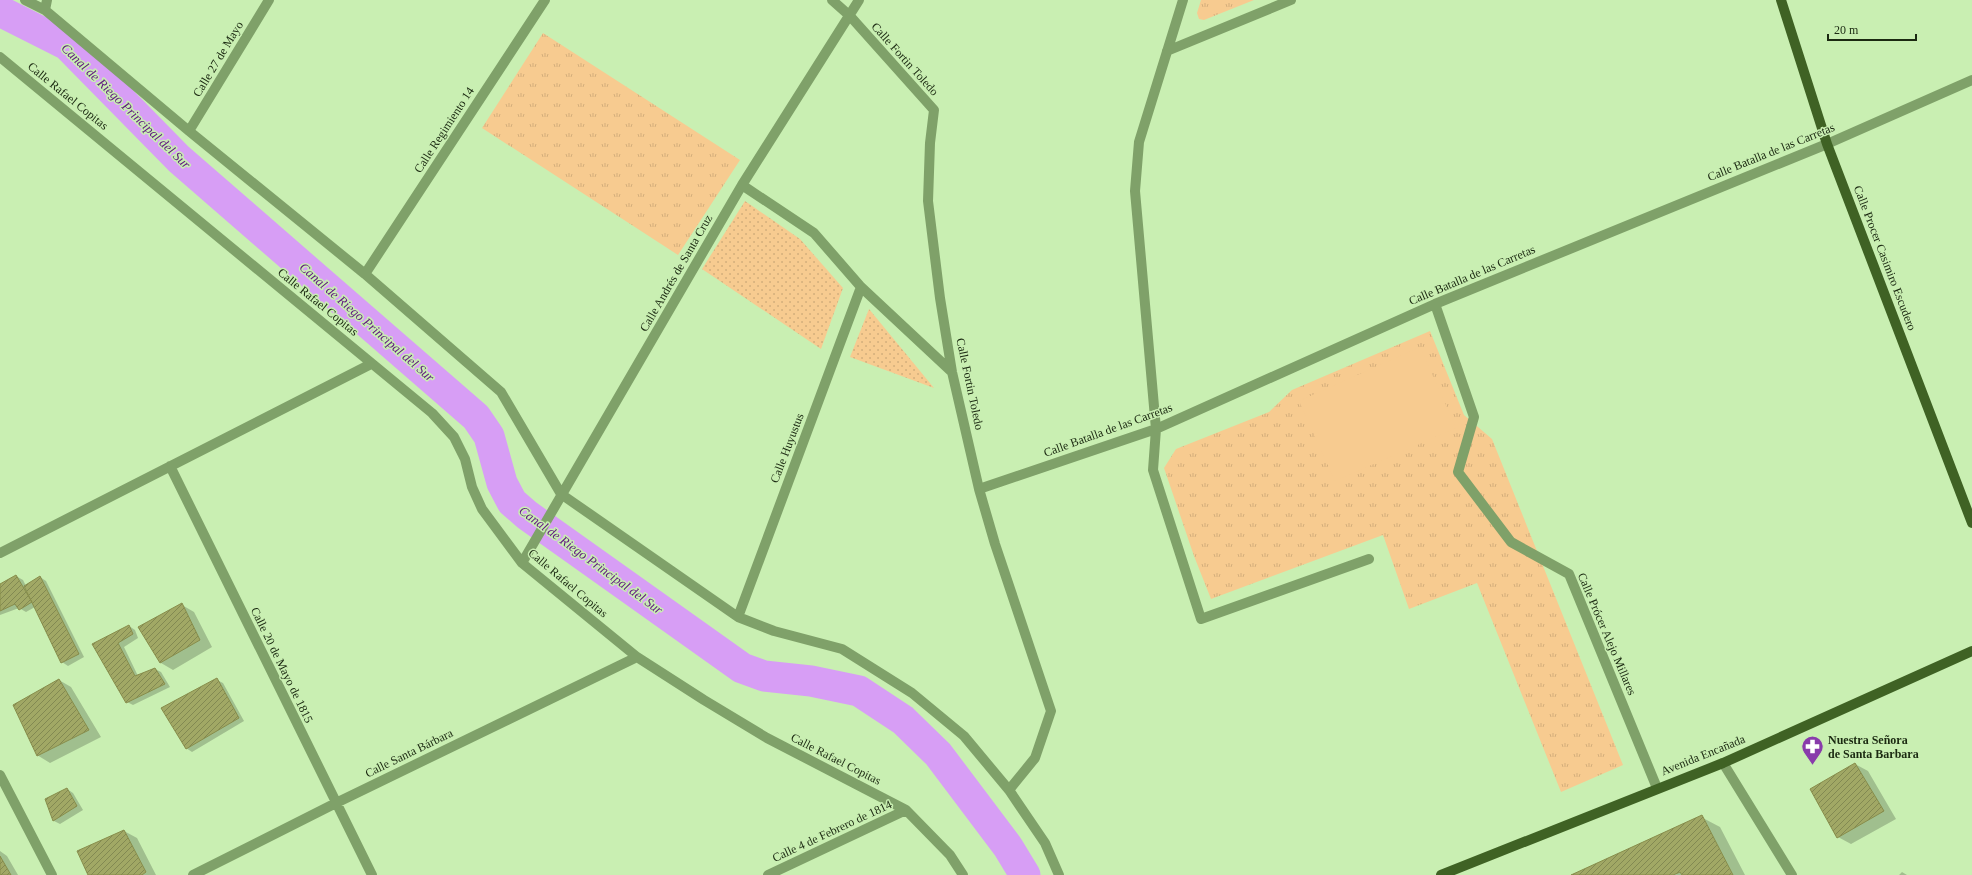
<svg xmlns="http://www.w3.org/2000/svg" width="1972" height="875" font-family="Georgia,serif">
	<style>
		.grass { fill: url(#grass-dots) }
		.park { fill: url(#park-tufts) }
		.pitch { fill: #f7cb90 }
		.shadow { fill: #0003 }
		.lines { fill: none; stroke-linecap: round; stroke-linejoin: round }
		.canal { stroke: #d79ef5; stroke-width: 31 }
		.building { fill: url(#building-hatch); stroke: #878d4b }
		.minor { stroke: #7fa169; stroke-width: 10 }
		.major { stroke: #3f6224; stroke-width: 10 }
		.labels { text-anchor: middle; dominant-baseline: central; stroke-width: 3; stroke-linejoin: round; paint-order: stroke }
		.street-label { font-size: 12px; fill: #1b2911; stroke: #c9efb2 }
		.poi-label { font-size: 12px; font-weight: bold; fill: #1b2911; stroke: #c9efb2; text-anchor: start }
		.water-label { font-size: 13px; font-style: italic; fill: #631c81; stroke: #c9efb2 }
	</style>
	<defs>
		<pattern id="grass-dots" width="8" height="8" patternUnits="userSpaceOnUse"><rect width="8" height="8" fill="#f7cb90"/><path d="M2 2h.1M6 6h.1" fill="none" stroke="#d3ae7b" stroke-width="1.8" stroke-linecap="round"/></pattern>
		<pattern id="park-tufts" width="24" height="20" patternUnits="userSpaceOnUse"><rect width="24" height="20" fill="#f7cb90"/><path d="M3 7l-1-3M5 7V3M7 7l1-3M15 17l-1-3M17 17v-4M19 17l1-3" fill="none" stroke="#d3ae7b"/></pattern>
		<pattern id="building-hatch" width="6" height="6" patternUnits="userSpaceOnUse"><rect width="6" height="6" fill="#a1a865"/><path d="M-1 1l2-2M0 6l6-6M5 7l2-2" fill="none" stroke="#828952"/></pattern>
	</defs>
	<rect width="100%" height="100%" fill="#c9efb2"/>
	<!-- grass -->
	<path class="grass" d="M 745,201 L 800,239 L 843,288 L 821,349 L 702,269 Z
		M 869,309 L 934,388 L 850,357 Z"/>
	<!-- park -->
	<path class="park" d="M 1201,0 L 1254,0 L 1204,20 L 1199,19 L 1197,13 Z
		M 543,33 L 740,160 L 678,255 L 482,128 Z
		M 1430,331 L 1464,415 L 1492,439 L 1623,765 L 1561,792 L 1477,583 L 1409,609 L 1383,535 L 1211,599 L 1194,556 L 1164,468 L 1176,449 L 1269,412 L 1292,390 Z"/>
	<!-- pitch -->
	<path class="pitch" d="M 1420,347 L 1456,428 L 1335,481 L 1299,401 Z"/>
	<!-- shadow -->
	<path class="shadow" d="M 16,576 L 23,580 L 26,586 L 40,577 L 46,581 L 84,657 L 68,666 L 62,662 L 35,607 L 26,612 L 19,608 L 0,615 L 0,585 Z
		M 182,605 L 194,612 L 212,647 L 173,670 L 161,663 L 140,628 Z
		M 129,626 L 135,630 L 138,638 L 124,647 L 138,676 L 155,669 L 161,672 L 170,687 L 133,705 L 127,702 L 94,645 Z
		M 59,680 L 71,687 L 101,737 L 50,763 L 37,755 Z
		M 217,680 L 223,683 L 244,721 L 192,752 L 186,748 Z
		M 1855,764 L 1868,771 L 1896,819 L 1851,844 L 1838,837 Z
		M 67,789 L 73,793 L 83,810 L 60,824 L 54,821 L 46,800 Z
		M 1701,817 L 1720,827 L 1745,875 L 1573,875 Z
		M 124,831 L 137,838 L 156,875 L 90,875 Z
		M 0,851 L 7,856 L 18,875 L 0,875 Z
		M 1902,872 L 1907,875 L 1899,875 Z"/>
	<g class="lines">
		<!-- canal -->
		<path class="canal" d="M 0,11 L 67,45 L 179,159 L 476,417 L 489,436 L 502,483 L 512,502 L 527,515 L 742,668 L 764,676 L 811,681 L 859,691 L 903,720 L 938,754 L 1008,847 L 1025,875"/>
	</g>
	<!-- building -->
	<path class="building" d="M 16,575 L 32,602 L 19,610 L 15,604 L 0,611 L 0,584 Z
		M 40,576 L 79,654 L 61,663 L 24,586 Z
		M 182,603 L 200,640 L 160,663 L 138,627 Z
		M 129,625 L 133,634 L 118,643 L 135,676 L 155,668 L 165,684 L 126,703 L 92,644 Z
		M 217,678 L 239,718 L 186,749 L 161,708 Z
		M 59,679 L 89,730 L 37,756 L 13,705 Z
		M 1855,763 L 1884,811 L 1837,838 L 1810,789 Z
		M 67,788 L 77,806 L 53,821 L 45,799 Z
		M 1702,815 L 1733,875 L 1682,875 L 1680,872 L 1673,875 L 1571,875 Z
		M 124,830 L 146,872 L 142,875 L 88,875 L 77,851 Z
		M 0,856 L 11,875 L 0,875 Z"/>
	<g class="lines">
		<!-- minor -->
		<path class="minor" d="M 25,0 L 45,10 L 189,131 L 365,274 L 501,392 L 561,494 L 738,617 L 774,631 L 842,649 L 912,693 L 964,736 L 1009,790 L 1045,843 L 1059,875
			M 832,0 L 850,16 L 934,110 L 930,143 L 928,201 L 940,298 L 952,372 L 979,489 L 995,544 L 1051,711 L 1035,758 L 1009,790
			M 1183,0 L 1139,142 L 1135,191 L 1156,429 L 1153,470 L 1201,619 L 1369,559
			M 45,10 L 47,0
			M 1167,51 L 1291,0
			M 0,57 L 432,413 L 454,437 L 465,459 L 472,487 L 482,509 L 522,563 L 637,657 L 704,700 L 767,738 L 906,810 L 950,855 L 963,875
			M 189,131 L 269,0
			M 742,185 L 814,233 L 861,287 L 952,372
			M 365,274 L 545,0
			M 1435,304 L 1474,417 L 1458,472 L 1511,542 L 1569,574 L 1657,788
			M 170,466 L 372,875
			M 979,489 L 1156,429 L 1435,304 L 1827,144 L 1972,80
			M 0,553 L 371,364
			M 522,563 L 742,185 L 859,0
			M 738,617 L 861,287
			M 1723,763 L 1792,875
			M 0,775 L 52,875
			M 193,875 L 336,803 L 637,657
			M 768,875 L 906,810"/>
		<!-- major -->
		<path class="major" d="M 1781,0 L 1827,144 L 1972,523
			M 1441,875 L 1723,763 L 1972,651"/>
	</g>
	<!-- icons -->
	<defs>
		<symbol id="pharmacy-pin" viewBox="-11 -11 22 30"><path d="M0 17L-7.5 6A9.5 9.5 0 1 1 7.5 6Z" fill="#893bab" stroke="#c9efb2"/><path d="M-2-6h4v4h4v4h-4v4h-4v-4h-4v-4h4Z" fill="#fff"/></symbol>
	</defs>
	<g fill-rule="evenodd">
		<use href="#pharmacy-pin" x="1800" y="734" width="25" height="34"/>
	</g>
	<g class="labels">
		<!-- street labels -->
		<g class="street-label">
			<text transform="translate(218 59) rotate(-59)">Calle 27 de Mayo</text>
			<text transform="translate(905 59) rotate(48)">Calle Fortin Toledo</text>
			<text transform="translate(68 96) rotate(39)">Calle Rafael Copitas</text>
			<text transform="translate(444 130) rotate(-57)">Calle Regimiento 14</text>
			<text transform="translate(1771 152) rotate(-22)">Calle Batalla de las Carretas</text>
			<text transform="translate(1885 258) rotate(69)">Calle Procer Casimiro Escudero</text>
			<text transform="translate(676 273) rotate(-60)">Calle Andrés de Santa Cruz</text>
			<text transform="translate(1472 275) rotate(-23)">Calle Batalla de las Carretas</text>
			<text transform="translate(318 302) rotate(39)">Calle Rafael Copitas</text>
			<text transform="translate(970 384) rotate(78)">Calle Fortin Toledo</text>
			<text transform="translate(1108 430) rotate(-20)">Calle Batalla de las Carretas</text>
			<text transform="translate(787 448) rotate(-69)">Calle Huyustus</text>
			<text transform="translate(568 583) rotate(40)">Calle Rafael Copitas</text>
			<text transform="translate(1607 634) rotate(67)">Calle Prócer Alejo Millares</text>
			<text transform="translate(282 665) rotate(64)">Calle 20 de Mayo de 1815</text>
			<text transform="translate(409 753) rotate(-26)">Calle Santa Bárbara</text>
			<text transform="translate(1703 755) rotate(-22)">Avenida Encañada</text>
			<text transform="translate(836 759) rotate(27)">Calle Rafael Copitas</text>
			<text transform="translate(832 831) rotate(-25)">Calle 4 de Febrero de 1814</text>
		</g>
		<!-- poi labels -->
		<g class="poi-label">
			<text x="1828" y="740">Nuestra Señora<tspan x="1828" dy="14">de Santa Barbara</tspan></text>
		</g>
		<!-- water labels -->
		<g class="water-label">
			<text transform="translate(126 106) rotate(44)">Canal de Riego Principal del Sur</text>
			<text transform="translate(367 322) rotate(41)">Canal de Riego Principal del Sur</text>
			<text transform="translate(591 560) rotate(36)">Canal de Riego Principal del Sur</text>
		</g>
	</g>
	<!-- scale -->
	<path d="M1828 34v6h88v-6" fill="none" stroke="#1b2911" stroke-width="2"/>
	<text x="1834" y="34" font-size="12" fill="#1b2911" stroke="#c9efb2" stroke-width="3" paint-order="stroke">20 m</text>
</svg>
